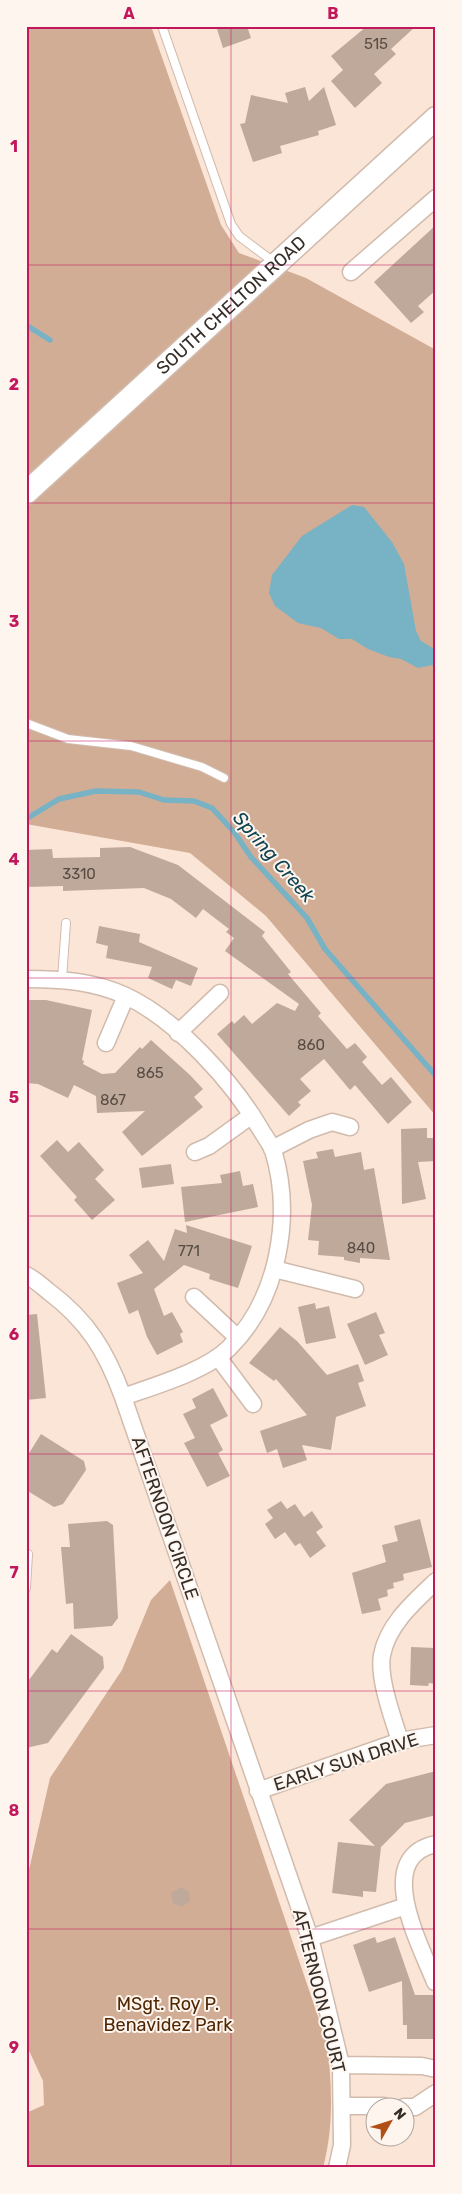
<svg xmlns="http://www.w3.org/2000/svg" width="462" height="2194" font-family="Rubik,sans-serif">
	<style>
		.green { fill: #d2ad95 }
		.water { fill: #77b2c5 }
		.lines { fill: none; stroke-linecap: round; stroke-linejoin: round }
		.stream { stroke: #77b2c5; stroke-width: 5.5 }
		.building { fill: #bea99b }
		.service-casing { stroke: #d1bbad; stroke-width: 10 }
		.minor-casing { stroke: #d1bbad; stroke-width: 19 }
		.secondary-casing { stroke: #d1bbad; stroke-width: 25 }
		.service { stroke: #fff; stroke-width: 8 }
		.minor { stroke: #fff; stroke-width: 16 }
		.secondary { stroke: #fff; stroke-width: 22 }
		.grid { fill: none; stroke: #c2185b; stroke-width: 1; stroke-opacity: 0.55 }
		.labels { text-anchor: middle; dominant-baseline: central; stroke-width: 4; stroke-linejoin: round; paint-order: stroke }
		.number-label { font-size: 15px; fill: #574c44 }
		.street-label { font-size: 18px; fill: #352d27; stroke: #fef5ef }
		.park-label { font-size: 18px; fill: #512702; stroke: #fef5ef }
		.water-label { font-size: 19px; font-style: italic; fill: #0e4452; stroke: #fef5ef }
		.neatline { fill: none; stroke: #c2185b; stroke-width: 2 }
		.grid-label { font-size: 16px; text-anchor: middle; font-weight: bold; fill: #c2185b }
	</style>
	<rect width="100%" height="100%" fill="#fbe5d6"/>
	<!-- green -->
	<path class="green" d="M 26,26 L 151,26 L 221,225 L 239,253 L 306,278 L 436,350 L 436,1116 L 266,916 L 190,853 L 26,824 Z
		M 170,1580 L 327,2043 C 332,2084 334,2127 323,2168 L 26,2168 L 26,2113 L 44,2105 L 43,2081 L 26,2044 L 26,1883 L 50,1778 L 122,1670 L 151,1600 Z"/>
	<!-- water -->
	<path class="water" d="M 352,505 L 364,507 L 392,542 L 404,564 L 416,631 L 421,641 L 436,650 L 436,667 L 432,665 L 418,668 L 401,659 L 389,657 L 368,649 L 352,639 L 339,639 L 321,628 L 298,623 L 275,606 L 269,593 L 272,575 L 302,536 Z"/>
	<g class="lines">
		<!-- stream -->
		<path class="stream" d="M 26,325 L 50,340
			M 26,819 L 59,799 L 96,791 L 139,792 L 164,800 L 194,801 L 212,808 L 234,832 L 251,857 L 307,918 L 325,949 L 436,1076"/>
	</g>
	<!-- building -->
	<path class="building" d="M 216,26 L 247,26 L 251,38 L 223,48 Z
		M 367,26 L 416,26 L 391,49 L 396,54 L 374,74 L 382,83 L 355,108 L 331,81 L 343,70 L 331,56 Z
		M 305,87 L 309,101 L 324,87 L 336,125 L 318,131 L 319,135 L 280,146 L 282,153 L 253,162 L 240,124 L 245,123 L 251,95 L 288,103 L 285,93 Z
		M 436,225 L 436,290 L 418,306 L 424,312 L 411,323 L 374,282 Z
		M 130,847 L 178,865 L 265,932 L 262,936 L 291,972 L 288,974 L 321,1013 L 318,1016 L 347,1049 L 355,1043 L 367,1057 L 362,1062 L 382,1085 L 391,1077 L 412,1102 L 388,1124 L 355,1085 L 350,1090 L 324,1059 L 300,1079 L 311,1091 L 298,1102 L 301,1105 L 289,1116 L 217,1034 L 232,1021 L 234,1024 L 244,1015 L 252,1024 L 277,1003 L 295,1011 L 299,1004 L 225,951 L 234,938 L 226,932 L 229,929 L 203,909 L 196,918 L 171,899 L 144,888 L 63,891 L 63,886 L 26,887 L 26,850 L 52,849 L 53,858 L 100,857 L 100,848 Z
		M 99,926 L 140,934 L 139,942 L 198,968 L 191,986 L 176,980 L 172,989 L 148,978 L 152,967 L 106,958 L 108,946 L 96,943 Z
		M 26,1000 L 46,1000 L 92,1010 L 82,1060 L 84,1061 L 83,1064 L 102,1074 L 115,1073 L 140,1047 L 142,1049 L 151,1040 L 190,1075 L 203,1089 L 194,1097 L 203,1107 L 142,1156 L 122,1132 L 145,1111 L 97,1113 L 96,1096 L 74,1085 L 68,1098 L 38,1084 L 26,1083 Z
		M 427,1128 L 427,1138 L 436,1138 L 436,1161 L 418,1162 L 426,1199 L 402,1204 L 401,1129 Z
		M 57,1140 L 68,1152 L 79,1142 L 104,1170 L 95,1179 L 115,1200 L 92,1220 L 74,1200 L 77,1197 L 40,1156 Z
		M 333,1149 L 335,1157 L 361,1152 L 364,1170 L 374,1168 L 390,1260 L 360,1258 L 360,1263 L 344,1260 L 344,1257 L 318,1255 L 319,1241 L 308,1240 L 312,1205 L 303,1161 L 318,1158 L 316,1152 Z
		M 171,1164 L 174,1184 L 142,1188 L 139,1168 Z
		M 240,1171 L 243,1186 L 253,1184 L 258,1207 L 185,1222 L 181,1187 L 222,1183 L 220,1175 Z
		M 186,1225 L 252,1246 L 238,1288 L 209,1279 L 210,1274 L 184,1265 L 154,1289 L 164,1316 L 172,1312 L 183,1332 L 180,1334 L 183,1342 L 157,1355 L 147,1337 L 138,1310 L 129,1314 L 117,1283 L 143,1273 L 129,1255 L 148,1240 L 164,1261 L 175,1229 L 187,1233 Z
		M 315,1303 L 316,1309 L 329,1306 L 336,1338 L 306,1344 L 298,1307 Z
		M 376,1312 L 385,1333 L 379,1335 L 388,1355 L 365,1365 L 347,1324 Z
		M 37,1314 L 46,1398 L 26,1400 L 26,1315 Z
		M 280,1327 L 297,1341 L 327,1375 L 358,1364 L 364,1381 L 358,1383 L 366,1406 L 336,1417 L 331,1450 L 302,1445 L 307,1460 L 283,1468 L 277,1449 L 267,1453 L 260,1431 L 307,1415 L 276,1379 L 274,1381 L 249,1363 Z
		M 213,1388 L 228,1416 L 210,1425 L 223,1450 L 218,1453 L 230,1476 L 207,1487 L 184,1443 L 195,1438 L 183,1414 L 196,1408 L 192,1399 Z
		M 41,1434 L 84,1461 L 86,1470 L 63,1504 L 54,1507 L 26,1490 L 26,1458 Z
		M 281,1501 L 287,1509 L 295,1504 L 304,1517 L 312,1511 L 323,1527 L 316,1532 L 326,1546 L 310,1558 L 300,1543 L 295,1546 L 285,1532 L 275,1539 L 265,1524 L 273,1518 L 267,1510 Z
		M 420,1519 L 432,1567 L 403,1574 L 404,1580 L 393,1583 L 394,1588 L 387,1590 L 388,1596 L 378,1599 L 381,1610 L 362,1614 L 352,1573 L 386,1562 L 382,1545 L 398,1541 L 394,1526 Z
		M 107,1521 L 113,1525 L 118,1618 L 112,1626 L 74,1629 L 73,1603 L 66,1604 L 61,1547 L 70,1547 L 68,1524 Z
		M 71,1634 L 103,1657 L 104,1668 L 48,1743 L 26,1748 L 26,1684 L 52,1649 L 57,1653 Z
		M 411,1647 L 436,1648 L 436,1684 L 429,1683 L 428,1686 L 410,1685 Z
		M 436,1771 L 436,1815 L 405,1823 L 381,1847 L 376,1892 L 363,1891 L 363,1897 L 332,1893 L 338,1842 L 375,1846 L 349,1820 L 386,1784 Z
		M 181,1887 L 189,1892 L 190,1901 L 182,1907 L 173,1903 L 171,1893 Z
		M 375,1937 L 377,1943 L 395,1937 L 415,1995 L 436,1995 L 436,2039 L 407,2039 L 407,2025 L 403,2025 L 402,1981 L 369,1992 L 353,1945 Z"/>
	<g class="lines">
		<defs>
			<path id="service" d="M 162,26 L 231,224 L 239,236 L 275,263
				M 26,723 L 68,739 L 131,746 L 202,767 L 224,778
				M 62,979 L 66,923
				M 26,1554 L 28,1554 L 26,1588"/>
			<path id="minor" d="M 351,272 L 436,198
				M 26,979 C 60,979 94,981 126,996 C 177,1020 233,1082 261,1130 C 265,1137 270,1143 273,1150 C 293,1215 279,1299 229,1348 C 206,1371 154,1386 123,1397
				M 178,1033 L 220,993
				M 106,1043 L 126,996
				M 272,1149 L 309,1130 L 332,1122 L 350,1127
				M 195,1152 L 209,1146 L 252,1115
				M 274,1269 L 355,1289
				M 26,1275 C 34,1279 41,1285 48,1291 C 88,1321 106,1351 123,1397 L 310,1938 L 341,2065 L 342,2145 L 337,2168
				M 194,1297 L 238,1338
				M 218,1357 L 253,1404
				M 400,1741 C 393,1718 378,1679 382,1655 C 388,1624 414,1602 436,1581
				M 258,1791 L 400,1741 L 436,1735
				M 310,1938 L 406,1906
				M 435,1982 C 421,1946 372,1857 436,1844
				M 341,2065 L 422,2066 L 436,2069
				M 342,2106 L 384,2106
				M 404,2107 L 415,2107 L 436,2093"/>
			<g id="secondary">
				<path id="s1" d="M 26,493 L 436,118"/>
			</g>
		</defs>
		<!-- service casing -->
		<use href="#service" class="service-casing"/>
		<!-- minor casing -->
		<use href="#minor" class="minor-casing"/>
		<!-- secondary casing -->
		<use href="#secondary" class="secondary-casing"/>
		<!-- service -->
		<use href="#service" class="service"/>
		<!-- minor -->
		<use href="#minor" class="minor"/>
		<!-- secondary -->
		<use href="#secondary" class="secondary"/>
	</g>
	<!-- grid -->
	<path class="grid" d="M 231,26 L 231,2168M 26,265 L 436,265M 26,503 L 436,503M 26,741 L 436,741M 26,978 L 436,978M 26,1216 L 436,1216M 26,1454 L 436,1454M 26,1691 L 436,1691M 26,1929 L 436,1929"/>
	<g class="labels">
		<!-- number labels -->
		<g class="number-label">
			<text x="376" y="44">515</text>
			<text x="79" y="874">3310</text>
			<text x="311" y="1045">860</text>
			<text x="150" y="1073">865</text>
			<text x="113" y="1100">867</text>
			<text x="361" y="1248">840</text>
			<text x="189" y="1251">771</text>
		</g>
		<!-- street labels -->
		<g class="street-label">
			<text stroke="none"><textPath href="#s1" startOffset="278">SOUTH CHELTON ROAD</textPath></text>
			<text transform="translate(165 1518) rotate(71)">AFTERNOON CIRCLE</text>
			<text transform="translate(346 1762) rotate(-18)">EARLY SUN DRIVE</text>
			<text transform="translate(319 1991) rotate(76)">AFTERNOON COURT</text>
		</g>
		<!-- park labels -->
		<g class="park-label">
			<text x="168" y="2004">MSgt. Roy P.<tspan x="168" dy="21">Benavidez Park</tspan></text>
		</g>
		<!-- water labels -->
		<g class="water-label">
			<text transform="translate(274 857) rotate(49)">Spring Creek</text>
		</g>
	</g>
	<!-- border -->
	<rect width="462" height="2194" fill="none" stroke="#fef5ef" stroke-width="55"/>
	<!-- north arrow -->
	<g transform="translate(390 2122) rotate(51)"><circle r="24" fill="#fef5ef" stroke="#aea59f"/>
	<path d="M0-4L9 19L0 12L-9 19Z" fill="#b24f17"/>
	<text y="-8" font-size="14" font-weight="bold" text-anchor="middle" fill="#352d27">N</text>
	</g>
	<rect x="28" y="28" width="406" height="2138" class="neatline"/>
	<g class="grid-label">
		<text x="129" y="19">A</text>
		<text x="333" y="19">B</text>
		<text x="14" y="152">1</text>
		<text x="14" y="390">2</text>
		<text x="14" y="627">3</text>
		<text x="14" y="865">4</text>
		<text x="14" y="1103">5</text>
		<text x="14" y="1340">6</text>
		<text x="14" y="1578">7</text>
		<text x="14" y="1816">8</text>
		<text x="14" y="2053">9</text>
	</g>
</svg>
